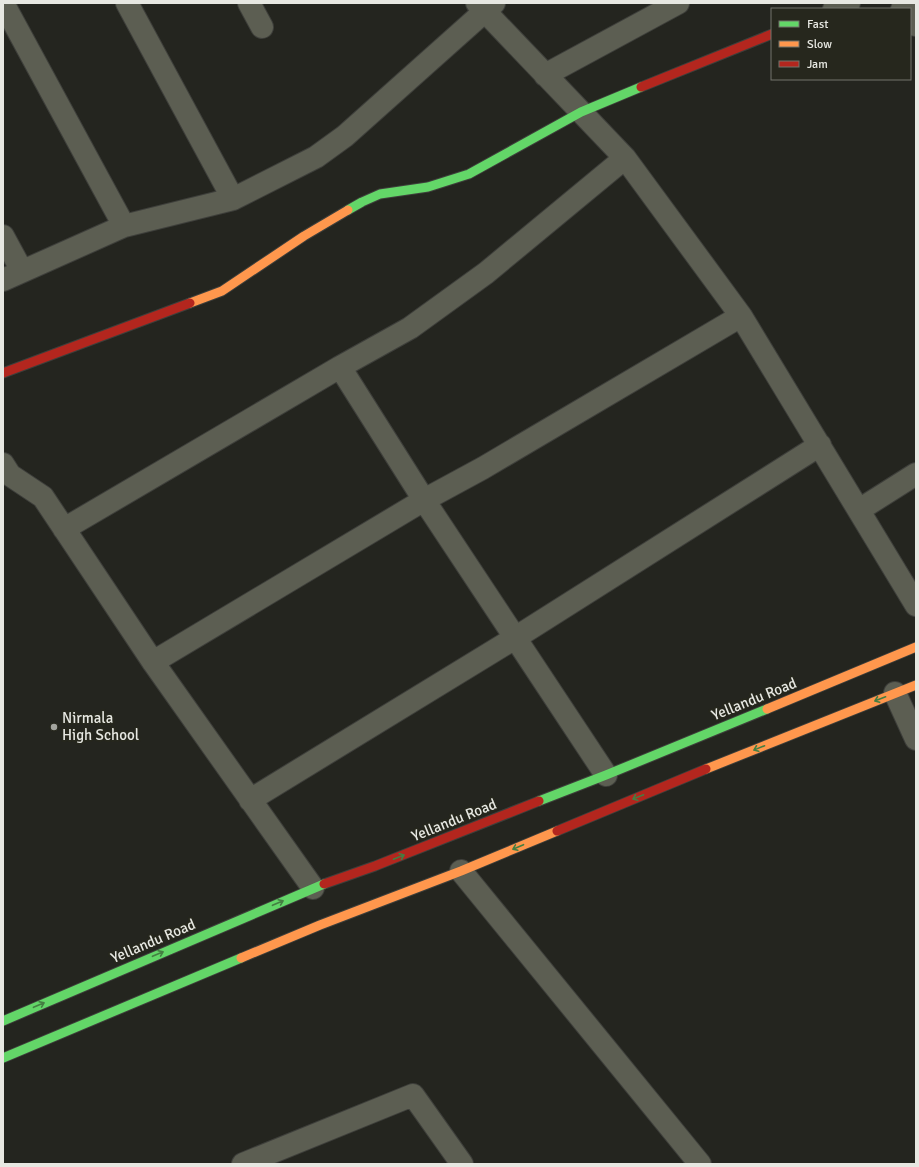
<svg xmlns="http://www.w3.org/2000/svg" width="919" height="1167" font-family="Signika,sans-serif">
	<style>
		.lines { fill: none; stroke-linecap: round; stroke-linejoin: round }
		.street-casing { stroke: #3e3f3b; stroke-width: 24 }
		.fast-casing { stroke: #3e3f3b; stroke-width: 11 }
		.slow-casing { stroke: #3e3f3b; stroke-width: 11 }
		.jam-casing { stroke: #3e3f3b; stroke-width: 11 }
		.street { stroke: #5c5e52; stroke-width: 22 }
		.fast { stroke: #63d668; stroke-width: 9 }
		.slow { stroke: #ff974d; stroke-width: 9 }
		.jam { stroke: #b3261e; stroke-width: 9 }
		.oneway { stroke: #447e42 }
		.poi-dot { fill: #a3a49e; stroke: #26271d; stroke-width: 1.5 }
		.labels { text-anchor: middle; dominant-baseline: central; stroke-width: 4; stroke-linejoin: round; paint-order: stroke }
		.street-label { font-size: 15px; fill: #e7e8e2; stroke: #26271d }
		.poi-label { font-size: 15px; fill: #e7e8e2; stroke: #26271d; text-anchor: start }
	</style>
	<rect width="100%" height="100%" fill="#24251f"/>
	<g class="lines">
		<defs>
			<path id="street" d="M 3,3 L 124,226
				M 127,3 L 233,199
				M 249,3 L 262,27
				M 477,3 L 625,158 L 741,316 L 916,605
				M 834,9 L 849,3
				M 902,9 L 911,3
				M 910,18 L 916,25
				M 545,75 L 678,3
				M 3,236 L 22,271
				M 3,280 L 124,226 L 233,199 L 316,157 L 345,136 L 494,3
				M 340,367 L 424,500 L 606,775
				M 3,464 L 10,475 L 43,497 L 153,662 L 313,888
				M 859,510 L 916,474
				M 64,529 L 340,367 L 410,328 L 486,273 L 625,158
				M 153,662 L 424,500 L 483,468 L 741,316
				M 895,693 L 916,739
				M 250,800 L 515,638 L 820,445
				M 461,871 L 700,1164
				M 243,1164 L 413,1095 L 462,1164"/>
			<path id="fast" d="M 348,210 L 362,202 L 380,194 L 428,187 L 469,174 L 581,112 L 641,87
				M 539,801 L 606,775 L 767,709
				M 3,1021 L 324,884
				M 3,1058 L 241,958"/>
			<path id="slow" d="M 190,303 L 222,291 L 304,236 L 348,210
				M 767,709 L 916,647
				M 706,769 L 916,685
				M 241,958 L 320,925 L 461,871 L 557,831"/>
			<path id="jam" d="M 641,87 L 772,34
				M 3,373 L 190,303
				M 557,831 L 706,769
				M 324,884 L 375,866 L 539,801"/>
		</defs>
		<!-- street casing -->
		<use href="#street" class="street-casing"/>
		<!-- fast casing -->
		<use href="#fast" class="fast-casing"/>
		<!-- slow casing -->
		<use href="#slow" class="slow-casing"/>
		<!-- jam casing -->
		<use href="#jam" class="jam-casing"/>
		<!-- street -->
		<use href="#street" class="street"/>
		<!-- fast -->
		<use href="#fast" class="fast"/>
		<!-- slow -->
		<use href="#slow" class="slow"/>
		<!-- jam -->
		<use href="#jam" class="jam"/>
	</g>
	<!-- one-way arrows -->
	<defs><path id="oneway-shaft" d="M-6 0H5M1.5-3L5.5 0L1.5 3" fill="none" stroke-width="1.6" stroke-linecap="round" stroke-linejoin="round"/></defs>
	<g class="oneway">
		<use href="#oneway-shaft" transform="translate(880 699) rotate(159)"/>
		<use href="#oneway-shaft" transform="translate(759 748) rotate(158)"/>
		<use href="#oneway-shaft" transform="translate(638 797) rotate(158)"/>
		<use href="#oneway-shaft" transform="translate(518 847) rotate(157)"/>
		<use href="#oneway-shaft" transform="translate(399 857) rotate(-22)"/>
		<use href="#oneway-shaft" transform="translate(278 903) rotate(-23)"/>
		<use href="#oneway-shaft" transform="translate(158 954) rotate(-23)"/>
		<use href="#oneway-shaft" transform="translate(39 1005) rotate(-23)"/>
	</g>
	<!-- markers -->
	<circle class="poi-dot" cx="54" cy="727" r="4"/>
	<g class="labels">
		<!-- street labels -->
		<g class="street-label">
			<text transform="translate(754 699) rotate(-22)">Yellandu Road</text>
			<text transform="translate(454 820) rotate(-22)">Yellandu Road</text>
			<text transform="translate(153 941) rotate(-23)">Yellandu Road</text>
		</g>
		<!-- poi labels -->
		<g class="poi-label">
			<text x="62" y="718">Nirmala<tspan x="62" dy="17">High School</tspan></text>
		</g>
	</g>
	<!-- border -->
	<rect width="919" height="1167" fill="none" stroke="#e7e8e2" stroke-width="8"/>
	<!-- legend -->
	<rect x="771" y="8" width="140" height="72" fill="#26271d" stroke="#73746c"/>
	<rect x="779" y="21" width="20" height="6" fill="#63d668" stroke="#73746c"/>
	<text x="807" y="28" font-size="12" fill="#e7e8e2">Fast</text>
	<rect x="779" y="41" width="20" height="6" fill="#ff974d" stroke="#73746c"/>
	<text x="807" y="48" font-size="12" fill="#e7e8e2">Slow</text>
	<rect x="779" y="61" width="20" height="6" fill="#b3261e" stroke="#73746c"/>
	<text x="807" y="68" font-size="12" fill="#e7e8e2">Jam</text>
</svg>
